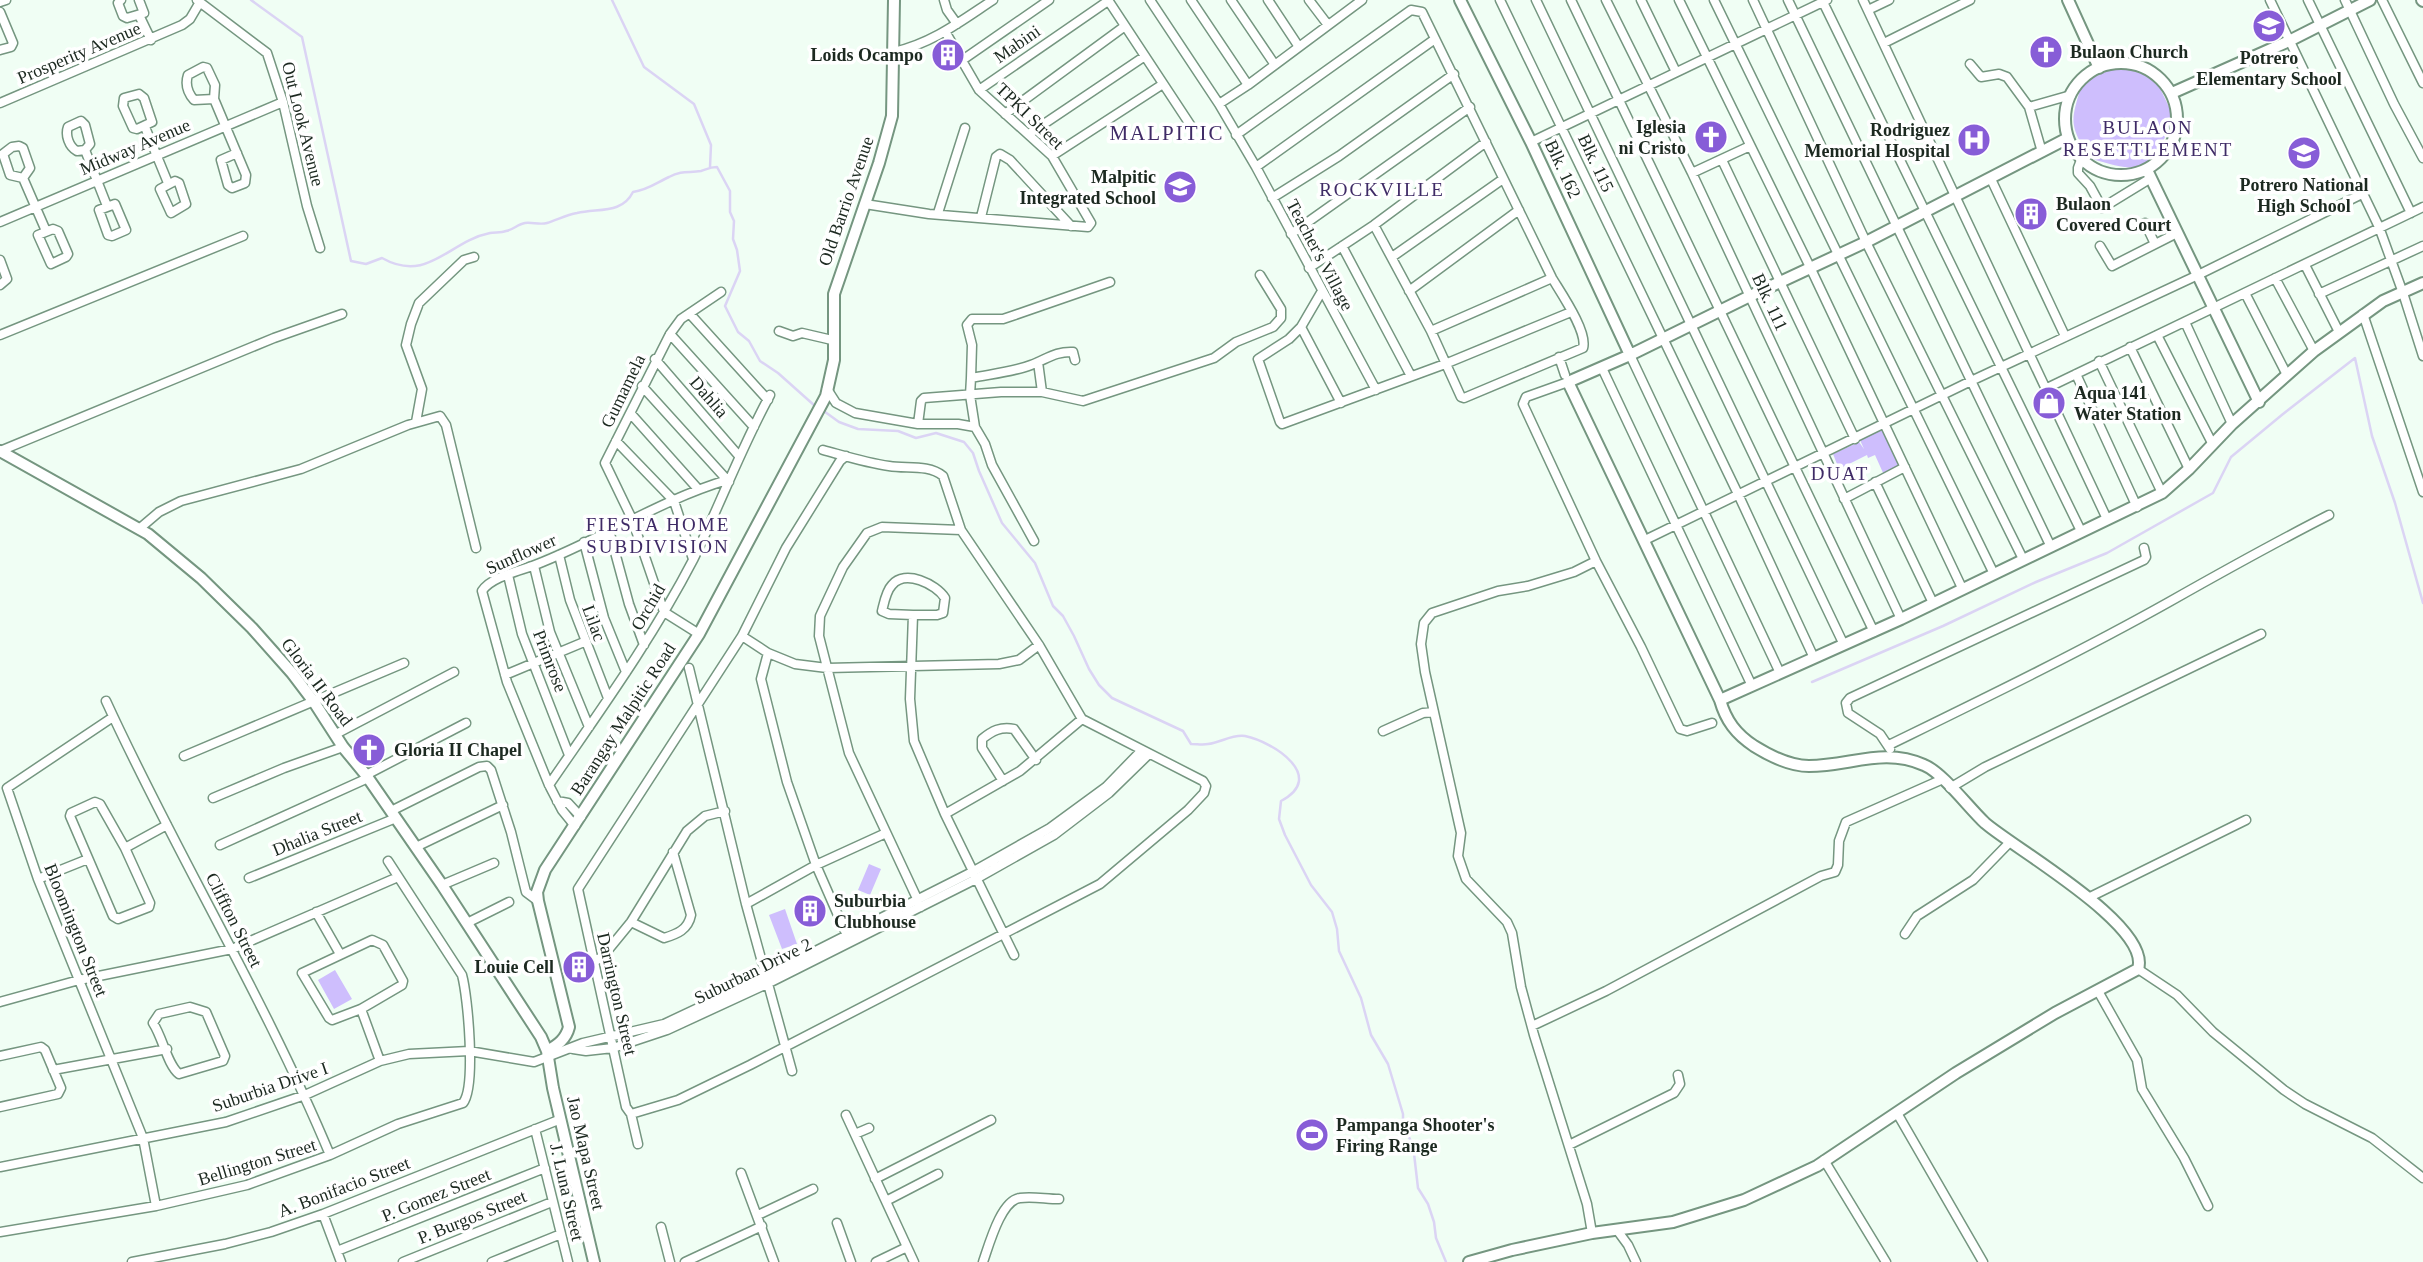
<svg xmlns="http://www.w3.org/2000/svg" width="2423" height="1262" font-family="'Times New Roman',serif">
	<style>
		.green { fill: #cebefd }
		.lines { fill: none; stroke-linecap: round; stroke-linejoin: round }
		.stream { stroke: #dbd4f4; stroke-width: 2.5 }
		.minor-casing { stroke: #759680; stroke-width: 11 }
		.tertiary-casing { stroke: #759680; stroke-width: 14 }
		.minor { stroke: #fff; stroke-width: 8 }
		.tertiary { stroke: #fff; stroke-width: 10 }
		.labels { text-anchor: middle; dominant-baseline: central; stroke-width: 7; stroke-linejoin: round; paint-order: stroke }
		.street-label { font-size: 18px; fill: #1c2920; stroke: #fff }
		.poi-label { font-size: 18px; font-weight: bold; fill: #1c2920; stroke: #fff; text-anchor: start }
		.neighbourhood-label { font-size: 19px; letter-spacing: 2px; fill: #3f2b66; stroke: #fff }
		.quarter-label { font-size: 21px; letter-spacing: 2px; fill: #3f2b66; stroke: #fff }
	</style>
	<rect width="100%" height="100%" fill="#f0fef4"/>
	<!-- green -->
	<path class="green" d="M 2118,66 L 2155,78 L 2173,115 C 2153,173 2148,176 2089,158 C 2068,122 2071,122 2082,83 Z
		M 1884,429 L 1902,466 L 1884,475 L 1875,455 L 1868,458 L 1867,455 L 1839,469 L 1833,454 L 1859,442 L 1864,449 L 1860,440 Z
		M 869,864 L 881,869 L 870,895 L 858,890 Z
		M 785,909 L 797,944 L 782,949 L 769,915 Z
		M 335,970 L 352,999 L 334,1009 L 318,980 Z"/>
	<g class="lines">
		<!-- stream -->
		<path class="stream" d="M 251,0 L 302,37 L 351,261 L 366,264 L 382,258 C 428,284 449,241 490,233 C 495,232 501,233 506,231 C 513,230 518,224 525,223 C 532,222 540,225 547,223 C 557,220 566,215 577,213 C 599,208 622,214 633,192 C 648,190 656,183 669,177 C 682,170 689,173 701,171 C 707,169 710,167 717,167 L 730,191 L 730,212 L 734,221 L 733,239 L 737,250 L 740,271 L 725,306 L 738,332 L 749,341 L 760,361 L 778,373 L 815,406
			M 612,0 L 644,67 L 694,104 L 711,145 L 710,167
			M 821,409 L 839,422 L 858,429 L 898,431 L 916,438 L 936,433 L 964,442 L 973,453 L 979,471 L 1002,523 L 1035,563 L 1053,606 L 1063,616 L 1074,636 L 1089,669 L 1099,685 L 1112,698 L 1183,731 L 1191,744 C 1197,744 1203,745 1208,744 C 1220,743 1232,734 1245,736 C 1274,742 1327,777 1281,801 L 1279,819 L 1285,835 L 1311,885 L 1332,912 L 1337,929 L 1339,951 L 1361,998 L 1371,1035 L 1388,1064 L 1403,1114 L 1403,1126 L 1413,1145 L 1418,1188 L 1428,1204 L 1434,1222 L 1436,1238 L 1446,1262
			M 1812,682 L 1943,626 L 2036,582 L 2107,553 L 2213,493 L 2231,457 L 2283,414 L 2355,358 L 2372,436 L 2395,503 L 2423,603"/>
		<defs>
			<path id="minor" d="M 121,0 L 118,3 L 123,16 L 127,18 L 144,13 L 139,0
				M 197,0 L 267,53 L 283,102 L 307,206 L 320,248
				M 944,0 L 947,10 L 957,24
				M 1108,0 L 1191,126
				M 1150,0 L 1219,104 L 1256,167 L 1376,390
				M 1191,0 L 1248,85
				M 1231,0 L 1275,65
				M 1268,0 L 1299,47
				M 1309,0 L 1328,25
				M 1500,0 L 1738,494 L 1814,658
				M 1536,0 L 1844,645
				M 1571,0 L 1874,632
				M 1606,0 L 1692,173 L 1901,619
				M 1641,0 L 1676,72
				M 1679,0 L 1810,267 L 1962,588
				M 1714,0 L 1994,574
				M 1753,0 L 1866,242 L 2023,559
				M 1788,0 L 2051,547
				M 1822,0 L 2081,531
				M 1863,0 L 2107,519
				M 2270,0 L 2379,227 L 2403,293 L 2423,356
				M 2308,0 L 2411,213
				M 2345,0 L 2394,104 L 2423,158
				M 2382,0 L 2423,83
				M 0,2 L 6,0
				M 1868,10 L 1889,0
				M 0,12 L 13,43 L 11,47 L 0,50
				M 139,15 L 151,40
				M 1884,43 L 1970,0
				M 894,52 C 933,43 961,21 993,0
				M 961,61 L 1049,0
				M 1970,64 L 1981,77 L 1999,74 L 2007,77 L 2029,107 L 2042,152
				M 979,90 L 1108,1
				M 139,94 L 144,98 L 152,122 L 137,129 L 133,128 L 123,106 L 124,98 Z
				M 214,99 L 194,100 C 188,93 185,84 188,75 L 203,67 L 207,68 L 215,85 L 214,99 L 246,175 L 245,183 L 232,188 L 228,185 L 221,160 L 237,153
				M 0,103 L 182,25 L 190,19 L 200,2
				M 1219,104 L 1248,85 L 1362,0
				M 2029,107 L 2071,95
				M 1005,114 L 1125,26
				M 81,121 L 85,125 L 90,144 L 85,150 L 77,151 C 69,147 65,135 68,127 Z
				M 145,127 L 168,183
				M 1029,134 L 1145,56
				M 1236,135 L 1411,10 L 1422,12 L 1552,278 C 1561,293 1588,332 1583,348 L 1464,398 L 1461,397 L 1431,331 L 1374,225
				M 1531,142 L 1827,0
				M 19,146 L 23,148 L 30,168 L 23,178 L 10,175 L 3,154 L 12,147 Z
				M 85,150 L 107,206
				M 1052,156 L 1163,84
				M 1722,160 L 1855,439
				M 2081,160 L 2078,168 L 2078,173 L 2090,186 L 2102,208 L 2151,178
				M 1256,167 L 1435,39
				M 1692,173 L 1750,146
				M 23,178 L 46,231
				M 1991,179 L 2065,336
				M 175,181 L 179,183 L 186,204 L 171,213 L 160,189 Z
				M 1272,198 L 1339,156 L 1454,74
				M 115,204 L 126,230 L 112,236 L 108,235 L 99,210 Z
				M 865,204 L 929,214 L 1088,227 L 1091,223 L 1052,156 L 979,90 L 946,33
				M 938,213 L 965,128
				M 981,217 L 996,157 L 1000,154 L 1010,160 L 1071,226
				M 0,222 L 283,102
				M 2145,223 L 2155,244
				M 53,229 L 58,231 L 68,254 L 66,257 L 51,264 L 38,235 Z
				M 1291,234 L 1470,107
				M 1342,246 L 1411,376
				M 2100,246 L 2112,266 L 2177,233
				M 1392,257 L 1503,179
				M 0,260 L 7,279 L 0,285
				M 2305,265 L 2339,332
				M 1309,268 L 1374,225 L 1486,142
				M 2275,278 L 2314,351
				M 1322,291 L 1301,327 L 1289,339 L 1258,359 L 1280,422 L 1282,424 L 1445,364 L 1571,312
				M 1409,291 L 1519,210
				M 2245,293 L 2287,375
				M 2319,294 L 2423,246
				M 690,314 L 768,400
				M 2363,314 L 2423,492
				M 2185,322 L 2232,424
				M 1301,327 L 1341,403
				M 779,331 L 793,336 L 802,333 L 832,340
				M 1431,331 L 1552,278
				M 670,334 L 754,427
				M 0,335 L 243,236
				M 2157,335 L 2212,443
				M 2130,347 L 2189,469
				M 1630,355 L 1780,673
				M 1559,357 L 1565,375
				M 655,359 L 739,456
				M 2099,361 L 2162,493
				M 1602,368 L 1752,686
				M 2076,374 L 2137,507
				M 971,378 L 972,345 L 967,325 L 972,319 L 1003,319 L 1012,316 L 1110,282
				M 1568,382 L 1526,397 L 1523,404 L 1596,561 L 1641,647 L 1680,729 L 1687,731 L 1712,723
				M 642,386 L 729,482
				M 2047,388 L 2423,207
				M 827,389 L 836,403 L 855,413 L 918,424 L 921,401 L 924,398 L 1001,392 L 1042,392 L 1038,362
				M 1042,392 L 1083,401 L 1214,358 L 1236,342 L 1273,327 L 1281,318 L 1281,309 L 1260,275
				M 631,414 L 698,489
				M 416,422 L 422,389 L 406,345 L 411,324 L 419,303 L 464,260 L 474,257
				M 918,424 L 958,424 L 975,427 L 985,444 L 992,465 L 1034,541
				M 975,427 L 970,395 L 971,378 C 991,374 1013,372 1031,365 C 1047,359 1056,351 1073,352 L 1075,360
				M 616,441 L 674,501 L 693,559
				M 823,450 C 845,456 867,463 889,466 C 907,469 928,464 943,476 L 961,530
				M 0,451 L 274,338 L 342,314
				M 846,456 L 840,461 L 786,548 L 742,636 L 578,889 L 626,1107 L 631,1114 L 678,1100 L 750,1065 L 1100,884 L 1188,810 L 1204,793 L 1206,786 L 1203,781 L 1082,719 L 1039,645 L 961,530 L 882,527 L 867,533 L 843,567 L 820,616 L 819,636 L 849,753 L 921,907
				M 1875,482 L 1933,603
				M 1844,499 L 1905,467
				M 139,529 L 159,512 L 181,501 L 301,469 L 408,425 L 440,416 L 446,425 L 476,548
				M 609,530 L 629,604 L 644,645
				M 1645,540 L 1971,381 L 2198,275 L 2364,193
				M 584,542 L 604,618 L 626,672
				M 559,555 L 570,600 L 608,698
				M 534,566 L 550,632 L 589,727
				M 508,575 L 522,634 L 569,755
				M 913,615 L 937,615 L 943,613 L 945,598 C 936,584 905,569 892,585 C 886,591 884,603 882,611 L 889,614 L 913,615 L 910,699 L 914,741 L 945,814 L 1014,955
				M 699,634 L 664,612 L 632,519 L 605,463 L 670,334 L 681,319 L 721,292
				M 742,636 L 768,653 L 795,664 L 827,668 L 999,664 L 1019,660 L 1039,645
				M 768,653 L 761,679 L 787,782 L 816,865 L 848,938
				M 689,668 L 746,904 L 792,1071
				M 505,675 L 584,642
				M 106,701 C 176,854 265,999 330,1155
				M 113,717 L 7,788 L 38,879 L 143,1138 L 156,1206
				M 1383,731 L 1423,713 L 1434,712
				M 336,734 L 454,672
				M 1889,745 C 1983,699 2078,653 2169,602 C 2222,572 2274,543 2329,515
				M 1890,749 L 1880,734 L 1848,713 L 1846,703 L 1850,698 L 2144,560 L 2146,557 L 2144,548
				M 184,756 L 404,663
				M 366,775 L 466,723
				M 1003,781 L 982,748 L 982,739 C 992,731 1001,726 1014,729 L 1036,760
				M 549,785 C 599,712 652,639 693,560 C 720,505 741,448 770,395
				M 1950,788 L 1985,767 L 2261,634
				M 213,798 L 284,768 L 343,747
				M 557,801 L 568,803 L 581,817
				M 95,802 L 100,804 L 125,848 L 150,903 L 149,907 L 118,919 L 113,916 L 70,816 L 71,813 Z
				M 391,811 L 479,767 L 487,766 L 491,770 L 511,832 L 526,892 L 538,901
				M 945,814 L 1020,771 L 1082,719
				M 575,826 L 562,810 L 549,785 L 507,682 L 482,591 C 491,577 519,571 535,565 C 600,540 660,500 727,480
				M 220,845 L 368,778
				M 416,847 L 503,805
				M 125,848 L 167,825
				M 249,878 L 396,818
				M 38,879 L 88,859
				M 442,885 L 494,863
				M 2090,897 L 2246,820
				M 746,904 L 816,865 L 886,833
				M 316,912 L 340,954
				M 631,922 L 664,938 C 677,934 688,930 691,915 L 673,852
				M 467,923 L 509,902
				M 1905,934 L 1917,916 L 1973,880 L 2010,842
				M 372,940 L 383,945 L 403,981 L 402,985 L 361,1009 L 332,1020 L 329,1018 L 302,973 Z
				M 593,963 L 604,955 L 631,922 L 687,831 L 705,816 L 725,811
				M 2138,969 L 2177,995 L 2213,1032 L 2284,1090 L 2305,1104 L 2372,1138 L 2423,1178
				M 2098,991 L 2137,1060 L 2142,1089 L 2184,1158 L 2208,1206
				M 0,1002 L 79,980 L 232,949 L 398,877
				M 190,1007 L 206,1012 L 225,1056 L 223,1061 L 179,1074 C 167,1064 163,1038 153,1023 L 159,1014 Z
				M 361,1009 L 380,1061
				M 1532,1026 L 1606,991 L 1821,876 L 1835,872 L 1838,865 L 1839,841 L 1846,822 L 1943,779
				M 573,1049 L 586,1051 L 613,1048 L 667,1030 L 769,983 L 976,879 L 1054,835 L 1109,793 L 1149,754
				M 0,1056 L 41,1047 L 45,1050 L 61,1088 L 58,1094 L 0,1107
				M 53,1070 L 167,1049
				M 1897,1113 L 1983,1262
				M 631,1114 L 638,1144
				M 846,1115 L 914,1262
				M 535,1129 L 568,1262
				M 855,1134 L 869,1128
				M 1569,1145 L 1674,1093 L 1680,1084 L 1678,1075
				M 1824,1160 L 1886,1262
				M 0,1167 L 226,1122 L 305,1095 L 380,1061 L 409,1054 L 469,1051 L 534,1062 L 583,1043 L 664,1024 L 766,976 L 972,872 L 1050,828 L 1106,787 L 1141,751
				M 741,1173 L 774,1262
				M 875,1179 L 991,1120
				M 886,1201 L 938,1174
				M 323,1214 L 341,1262
				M 758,1215 L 813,1189
				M 837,1223 L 851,1262
				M 661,1227 L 670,1262
				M 1617,1230 L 1628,1245 L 1636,1262
				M 0,1232 L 156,1206 L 247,1185 L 330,1155 L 398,1124 L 463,1103 C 476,1087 468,997 462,975 L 388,861
				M 1592,1233 L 1587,1204 L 1534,1035 L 1521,987 L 1512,933 L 1507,922 L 1466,879 L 1458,856 L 1461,833 L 1425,672 L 1421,644 L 1424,623 L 1432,613 L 1498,591 L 1528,586 L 1574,572 L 1596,561
				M 337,1251 L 545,1168
				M 132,1262 L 225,1244 L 271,1232 L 323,1214 L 561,1119
				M 403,1262 L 552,1202
				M 492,1262 L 561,1234
				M 685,1262 L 762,1226
				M 876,1262 L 907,1247
				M 983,1262 C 989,1245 1001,1200 1020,1198 C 1032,1196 1046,1199 1059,1199"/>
			<path id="tertiary" d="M 1460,0 L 1531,142 L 1630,355
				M 2068,0 L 2099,68
				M 2422,0 L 2423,1
				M2065 119a56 56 0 1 1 112 0a56 56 0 1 1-112 0Z
				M 2172,93 L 2289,41 L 2370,0
				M 2147,170 L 2259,402
				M 0,451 L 148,534 L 201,578 L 252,628 L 292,673 L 314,702 L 343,747 L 366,775 L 442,885 L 541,1037 L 547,1051 L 553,1088 L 594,1262
				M 1720,700 L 1901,619 L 2162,493 L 2189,469 L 2232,424 L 2314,351 L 2383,301 L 2423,283
				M 547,1051 C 558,1045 566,1039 569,1027 L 538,901 L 537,892 L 545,870 L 699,634 L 826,396 L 834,360 L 834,294 L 879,163 L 892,116 L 894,0
				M 1469,1262 L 1512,1250 L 1592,1233 L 1673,1222 L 1744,1200 L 1817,1166 L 1956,1073 L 2055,1013 L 2138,969 C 2152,926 2015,849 1985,823 C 1968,807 1943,773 1924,765 C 1884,747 1850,766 1809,766 C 1790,766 1770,756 1754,746 C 1736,734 1726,721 1720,700 L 1568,382 L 1630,355 L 1750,296 L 1866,242 L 2066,139"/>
		</defs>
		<!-- minor casing -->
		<use href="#minor" class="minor-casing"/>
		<!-- tertiary casing -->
		<use href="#tertiary" class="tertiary-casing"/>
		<!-- minor -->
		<use href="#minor" class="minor"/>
		<!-- tertiary -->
		<use href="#tertiary" class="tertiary"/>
	</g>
	<!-- icons -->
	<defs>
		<symbol id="school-disc" viewBox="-11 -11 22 22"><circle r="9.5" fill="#875dd7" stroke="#fff"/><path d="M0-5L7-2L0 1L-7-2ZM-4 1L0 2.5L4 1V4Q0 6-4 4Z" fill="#fff"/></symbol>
		<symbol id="church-disc" viewBox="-11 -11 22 22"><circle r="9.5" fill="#875dd7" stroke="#fff"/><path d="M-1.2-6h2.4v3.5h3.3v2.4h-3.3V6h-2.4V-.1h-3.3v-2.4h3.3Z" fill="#fff"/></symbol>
		<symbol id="building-disc" viewBox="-11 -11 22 22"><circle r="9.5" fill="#875dd7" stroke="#fff"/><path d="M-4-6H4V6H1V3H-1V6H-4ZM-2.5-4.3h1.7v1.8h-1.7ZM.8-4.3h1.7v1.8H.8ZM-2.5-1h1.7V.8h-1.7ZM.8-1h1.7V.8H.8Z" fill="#fff"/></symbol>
		<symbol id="hospital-disc" viewBox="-11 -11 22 22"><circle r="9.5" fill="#875dd7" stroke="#fff"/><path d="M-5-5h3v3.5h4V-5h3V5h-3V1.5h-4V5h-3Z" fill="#fff"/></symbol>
		<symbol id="shop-disc" viewBox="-11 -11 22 22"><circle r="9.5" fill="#875dd7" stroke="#fff"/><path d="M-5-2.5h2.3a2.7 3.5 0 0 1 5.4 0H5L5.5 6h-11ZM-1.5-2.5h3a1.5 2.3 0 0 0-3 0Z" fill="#fff"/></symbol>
		<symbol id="stadium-disc" viewBox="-11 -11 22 22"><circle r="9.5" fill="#875dd7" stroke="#fff"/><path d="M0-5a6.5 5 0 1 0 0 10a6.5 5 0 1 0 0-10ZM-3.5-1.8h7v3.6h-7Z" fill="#fff"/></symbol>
	</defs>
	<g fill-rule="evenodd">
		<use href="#school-disc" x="2250" y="7" width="38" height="38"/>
		<use href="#church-disc" x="2027" y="33" width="38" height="38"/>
		<use href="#building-disc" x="929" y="36" width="38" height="38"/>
		<use href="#church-disc" x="1692" y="118" width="38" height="38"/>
		<use href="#hospital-disc" x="1955" y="121" width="38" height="38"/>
		<use href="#school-disc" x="2285" y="134" width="38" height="38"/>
		<use href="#school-disc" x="1161" y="168" width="38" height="38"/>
		<use href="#building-disc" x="2012" y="195" width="38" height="38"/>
		<use href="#shop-disc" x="2030" y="384" width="38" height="38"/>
		<use href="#church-disc" x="350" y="731" width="38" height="38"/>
		<use href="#building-disc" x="791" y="892" width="38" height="38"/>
		<use href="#building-disc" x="560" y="948" width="38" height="38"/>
		<use href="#stadium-disc" x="1293" y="1116" width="38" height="38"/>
	</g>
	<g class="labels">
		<!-- street labels -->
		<g class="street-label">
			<text transform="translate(1017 44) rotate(-35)">Mabini</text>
			<text transform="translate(79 53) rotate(-23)">Prosperity Avenue</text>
			<text transform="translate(1030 116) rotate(44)">TPKI Street</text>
			<text transform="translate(303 124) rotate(76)">Out Look Avenue</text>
			<text transform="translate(135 147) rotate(-23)">Midway Avenue</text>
			<text transform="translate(1596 163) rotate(65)">Blk. 115</text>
			<text transform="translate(1563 169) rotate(65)">Blk. 162</text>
			<text transform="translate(846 201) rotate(-71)">Old Barrio Avenue</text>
			<text transform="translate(1320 255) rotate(62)">Teacher's Village</text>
			<text transform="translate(1770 302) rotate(65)">Blk. 111</text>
			<text transform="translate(623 391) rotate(-64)">Gumamela</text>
			<text transform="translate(709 397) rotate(49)">Dahlia</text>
			<text transform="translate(521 554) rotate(-24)">Sunflower</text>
			<text transform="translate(648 607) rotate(-60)">Orchid</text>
			<text transform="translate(594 623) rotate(70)">Lilac</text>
			<text transform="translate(550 661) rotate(69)">Primrose</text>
			<text transform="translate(317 682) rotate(53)">Gloria II Road</text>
			<text transform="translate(623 719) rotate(-57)">Barangay Malpitic Road</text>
			<text transform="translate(317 833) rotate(-22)">Dhalia Street</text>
			<text transform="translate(234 920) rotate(63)">Cliffton Street</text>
			<text transform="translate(76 930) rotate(68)">Bloomington Street</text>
			<text transform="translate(753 971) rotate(-26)">Suburban Drive 2</text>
			<text transform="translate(617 994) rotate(77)">Darrington Street</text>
			<text transform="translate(270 1087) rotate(-19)">Suburbia Drive I</text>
			<text transform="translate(586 1153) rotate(77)">Jao Mapa Street</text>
			<text transform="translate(257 1162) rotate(-17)">Bellington Street</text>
			<text transform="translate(344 1187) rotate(-21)">A. Bonifacio Street</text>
			<text transform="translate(567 1192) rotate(77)">J. Luna Street</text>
			<text transform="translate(436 1195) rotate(-22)">P. Gomez Street</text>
			<text transform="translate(472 1217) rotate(-22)">P. Burgos Street</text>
		</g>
		<!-- poi labels -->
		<g class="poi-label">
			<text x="2070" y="52">Bulaon Church</text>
			<text x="923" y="55" text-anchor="end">Loids Ocampo</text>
			<text x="2269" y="58" text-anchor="middle">Potrero<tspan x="2269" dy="21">Elementary School</tspan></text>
			<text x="1686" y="127" text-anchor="end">Iglesia<tspan x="1686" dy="21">ni Cristo</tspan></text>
			<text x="1950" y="130" text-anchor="end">Rodriguez<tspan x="1950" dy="21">Memorial Hospital</tspan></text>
			<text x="1156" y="177" text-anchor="end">Malpitic<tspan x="1156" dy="21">Integrated School</tspan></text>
			<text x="2304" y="185" text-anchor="middle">Potrero National<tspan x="2304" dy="21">High School</tspan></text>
			<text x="2056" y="204">Bulaon<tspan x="2056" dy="21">Covered Court</tspan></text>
			<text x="2074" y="393">Aqua 141<tspan x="2074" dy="21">Water Station</tspan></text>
			<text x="394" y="750">Gloria II Chapel</text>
			<text x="834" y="901">Suburbia<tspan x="834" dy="21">Clubhouse</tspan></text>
			<text x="554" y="967" text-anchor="end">Louie Cell</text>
			<text x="1336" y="1125">Pampanga Shooter's<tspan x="1336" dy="21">Firing Range</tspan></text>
		</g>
		<!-- neighbourhood labels -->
		<g class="neighbourhood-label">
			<text x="2148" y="127">BULAON<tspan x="2148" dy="22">RESETTLEMENT</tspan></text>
			<text x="1382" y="189">ROCKVILLE</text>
			<text x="1840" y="473">DUAT</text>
			<text x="658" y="524">FIESTA HOME<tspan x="658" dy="22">SUBDIVISION</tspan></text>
		</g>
		<!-- quarter labels -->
		<g class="quarter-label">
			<text x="1167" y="133">MALPITIC</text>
		</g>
	</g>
</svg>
